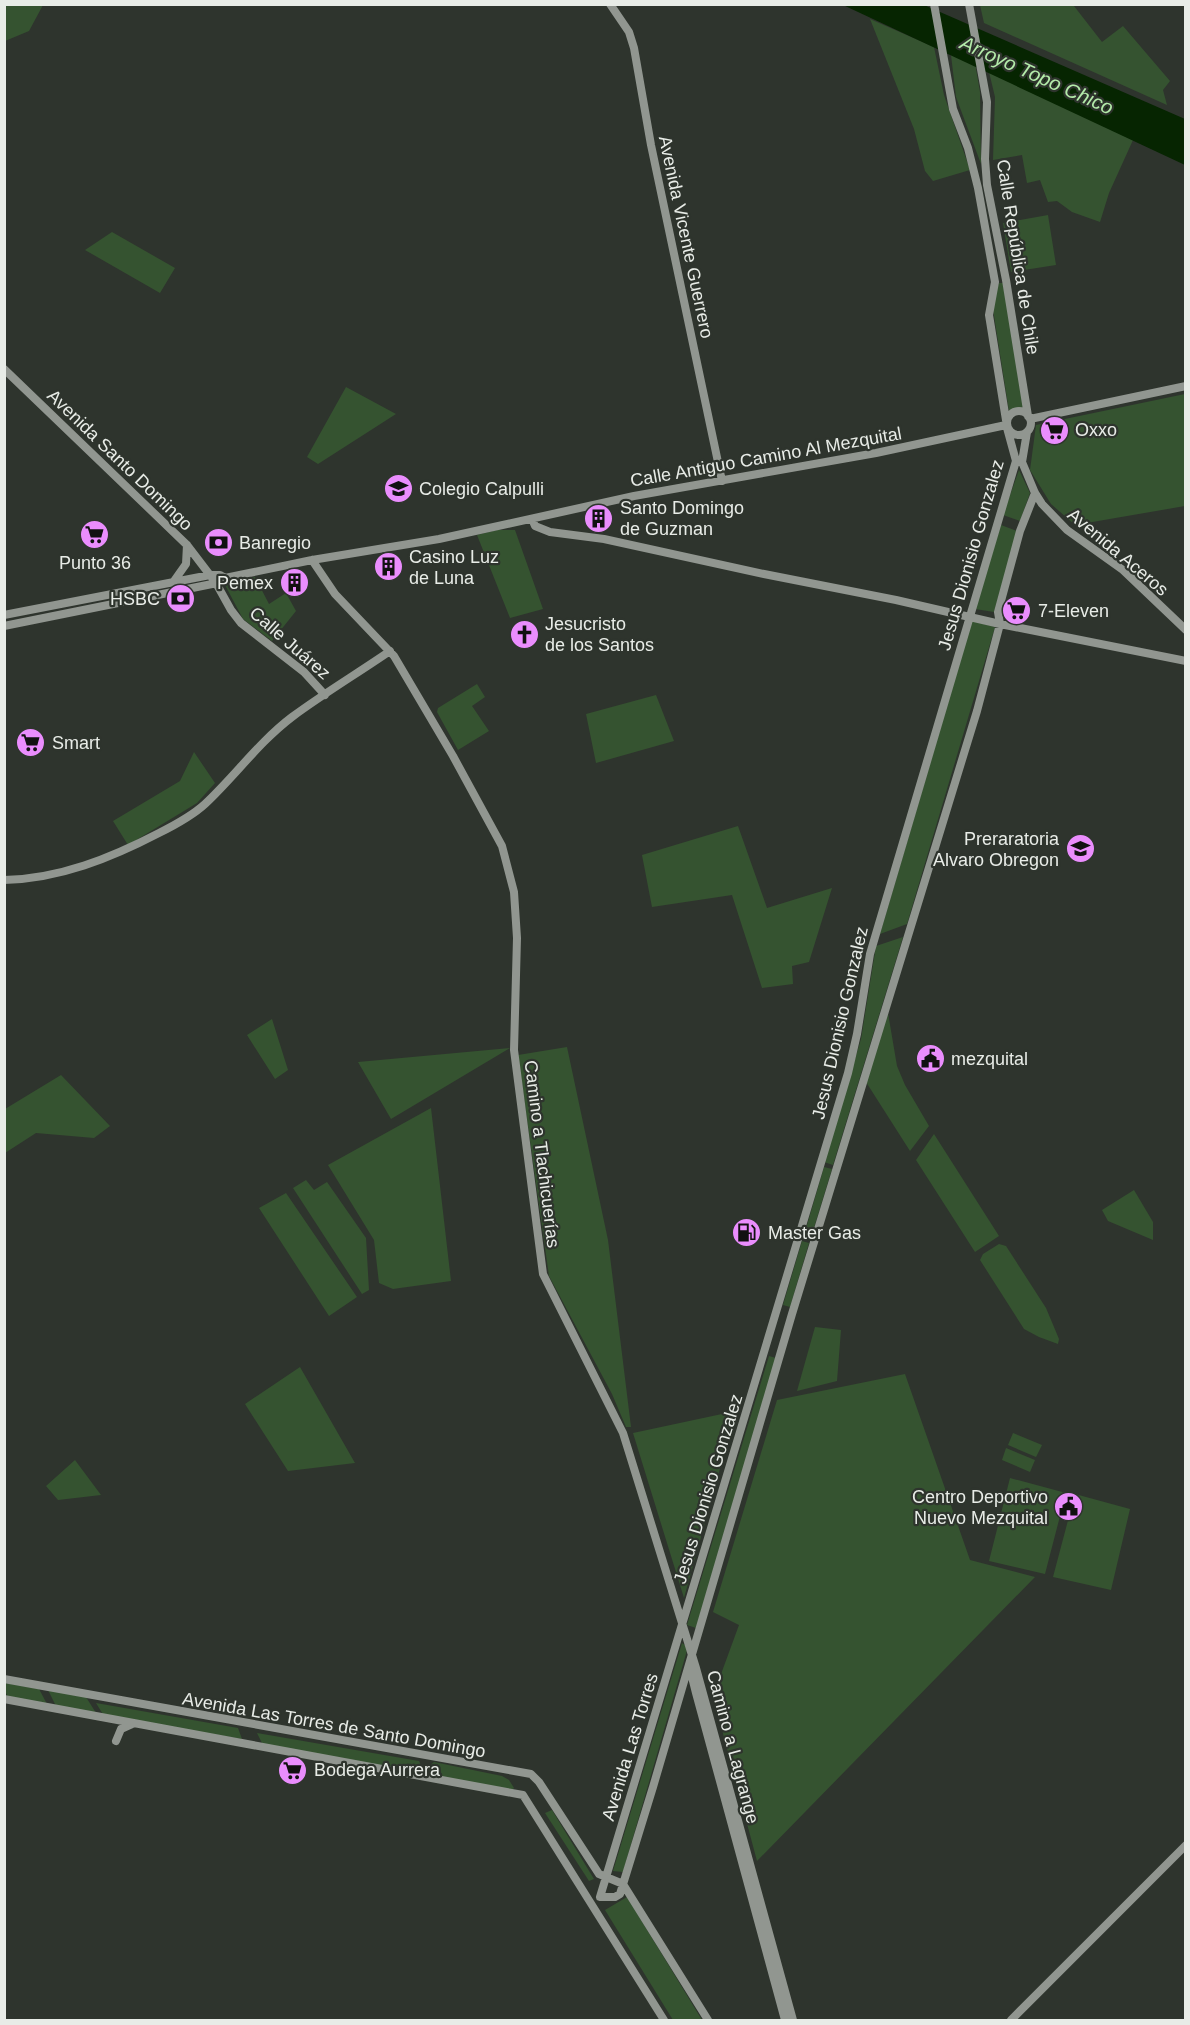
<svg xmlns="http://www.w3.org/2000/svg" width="1190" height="2025" font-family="Helvetica,sans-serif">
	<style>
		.green { fill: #355330 }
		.water { fill: #062501 }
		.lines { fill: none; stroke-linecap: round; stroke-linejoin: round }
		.secondary { stroke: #919690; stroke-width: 8 }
		.labels { text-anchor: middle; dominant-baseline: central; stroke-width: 4.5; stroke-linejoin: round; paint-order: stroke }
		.street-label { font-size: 18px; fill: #e8ece7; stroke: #2e342d }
		.poi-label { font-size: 18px; fill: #e8ece7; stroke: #2e342d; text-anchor: start }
		.water-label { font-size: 20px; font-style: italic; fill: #b4ebaa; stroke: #2e342d }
	</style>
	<rect width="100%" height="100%" fill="#2e342d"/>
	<!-- green -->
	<path class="green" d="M 5,4 L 43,4 L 43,5 L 29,31 L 5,41 Z
		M 980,5 L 1075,5 L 1074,6 L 1102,42 L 1123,26 L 1170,81 L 1163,90 L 1167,105 L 984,23 Z
		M 870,19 L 934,47 L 944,95 L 970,170 L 933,181 L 925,171 L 914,129 Z
		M 951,55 L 975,63 L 980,92 L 981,164 L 956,97 Z
		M 989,72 L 1133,140 L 1109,193 L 1100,222 L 1072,212 L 1057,201 L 1048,202 L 1040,180 L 1027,183 L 1022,155 L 993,160 L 995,97 Z
		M 1048,215 L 1056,265 L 1011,272 L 1003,223 Z
		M 112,232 L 175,268 L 160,293 L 85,250 Z
		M 999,283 L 1003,283 L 1024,407 L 1009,411 L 992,303 Z
		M 346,387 L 396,414 L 318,464 L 307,457 Z
		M 1185,394 L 1185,506 L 1075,525 L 1051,504 L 1030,470 L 1036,425 Z
		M 1019,470 L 1030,493 L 1020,521 L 1003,515 Z
		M 1001,525 L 1017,531 L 994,612 L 975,609 Z
		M 497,530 L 515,530 L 543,609 L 510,618 L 477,535 Z
		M 255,577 L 269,604 L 286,593 L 296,611 L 272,641 L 243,619 L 225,585 Z
		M 972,621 L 995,627 L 907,924 L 880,934 Z
		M 477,684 L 485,697 L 472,706 L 489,731 L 458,750 L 437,712 L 438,708 Z
		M 656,695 L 674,741 L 596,763 L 586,714 Z
		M 194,752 L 215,783 L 197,803 L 128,845 L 113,821 L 180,781 Z
		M 738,826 L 767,908 L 832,888 L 809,962 L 792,966 L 793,984 L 762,988 L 732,895 L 652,907 L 642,855 Z
		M 903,937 L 833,1165 L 824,1162 L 861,1039 L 876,946 Z
		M 888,1013 L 897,1066 L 905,1085 L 929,1126 L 910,1151 L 866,1082 Z
		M 272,1019 L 288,1070 L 275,1079 L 247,1035 Z
		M 567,1047 L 608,1240 L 631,1427 L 626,1427 L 612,1394 L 549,1276 L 518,1055 Z
		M 510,1048 L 391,1119 L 358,1062 Z
		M 61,1075 L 110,1126 L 94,1138 L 36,1133 L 5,1153 L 5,1109 Z
		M 431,1108 L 451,1281 L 400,1288 L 393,1289 L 379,1283 L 374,1240 L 328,1165 Z
		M 934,1134 L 999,1236 L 975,1252 L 916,1160 Z
		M 824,1167 L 832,1169 L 812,1234 L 805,1232 Z
		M 306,1180 L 314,1190 L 327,1182 L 366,1238 L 369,1290 L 362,1294 L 293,1188 Z
		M 1134,1190 L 1153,1222 L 1153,1240 L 1108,1221 L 1102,1210 Z
		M 286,1193 L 357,1297 L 329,1316 L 259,1208 Z
		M 802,1241 L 809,1243 L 790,1307 L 783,1305 Z
		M 999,1244 L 1006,1246 L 1046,1308 L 1059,1339 L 1058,1344 L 1039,1337 L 1024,1329 L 980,1260 L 983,1254 Z
		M 815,1327 L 841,1330 L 837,1381 L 797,1391 Z
		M 769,1356 L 776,1358 L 696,1628 L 687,1625 Z
		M 300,1367 L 355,1463 L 288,1471 L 245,1404 Z
		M 905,1374 L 970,1560 L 1035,1577 L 757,1861 L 713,1696 L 739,1625 L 713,1612 L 777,1400 Z
		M 736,1411 L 684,1598 L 633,1433 Z
		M 1013,1433 L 1042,1445 L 1036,1457 L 1008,1445 Z
		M 1006,1448 L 1035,1460 L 1030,1472 L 1002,1460 Z
		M 75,1460 L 101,1495 L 58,1500 L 46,1486 Z
		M 1010,1478 L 1066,1493 L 1045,1574 L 989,1561 Z
		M 1075,1494 L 1130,1509 L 1111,1590 L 1053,1577 Z
		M 682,1643 L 688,1647 L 623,1872 L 613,1871 Z
		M 5,1683 L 39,1689 L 47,1704 L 8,1697 L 5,1691 Z
		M 48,1690 L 86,1697 L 96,1713 L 56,1706 Z
		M 96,1703 L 238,1728 L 242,1739 L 104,1716 Z
		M 257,1733 L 419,1761 L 422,1767 L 417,1772 L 263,1745 Z
		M 434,1762 L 502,1776 L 509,1780 L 514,1788 L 512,1790 L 432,1775 L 429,1771 L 429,1766 Z
		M 552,1810 L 594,1879 L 589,1881 L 545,1813 Z
		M 627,1897 L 702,2020 L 673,2020 L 605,1910 Z"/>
	<!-- water -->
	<path class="water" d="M 843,5 L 924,5 L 1185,119 L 1185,165 Z"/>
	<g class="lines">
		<!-- secondary -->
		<path class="secondary" d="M 610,4 L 629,32 L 634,48 L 651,145 L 722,481
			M 934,4 L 953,109 L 968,148 L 978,188 L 995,282 L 989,315 L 1006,420
			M 969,4 L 987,102 L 985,159 L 987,185 L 1006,280 L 1028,416
			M 4,369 L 187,545 L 216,583 L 231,610 L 241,623 L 304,672 L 325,695
			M1007 423a12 12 0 1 1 24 0a12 12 0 1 1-24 0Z
			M 1030,419 L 1186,386
			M 1007,428 L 1016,461 L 870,954 L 857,1034 L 848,1073 L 600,1897 L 615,1897 L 620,1894 L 653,1787 L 792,1314 L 977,711 L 1000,624 L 998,612 L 1020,531 L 1035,493
			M 1027,432 L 1022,462 L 1035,493 L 1042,504 L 1067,530 L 1123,570 L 1186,630
			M 532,519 L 535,526 L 550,532 L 604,539 L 764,574 L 896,600 L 1000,624 L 1186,661
			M 312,560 L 335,594 L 394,656 L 453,756 L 502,846 L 514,892 L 517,938 L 514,1050 L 543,1274 L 623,1433 L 696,1668 L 793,2020
			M 174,581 L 186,564 L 187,545
			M 4,615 L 210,575 L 220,575 L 225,578
			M 4,626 L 222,582 L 225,578 L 312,560 L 439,539 L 634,496 L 876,453 L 1006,425
			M 4,880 C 59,879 111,858 159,833 C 175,825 192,816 205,804 C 235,776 259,742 292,717 C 323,694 358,673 390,651
			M 694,1665 L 692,1677 L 696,1693 L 785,2020
			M 4,1679 L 531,1774 L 539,1782 L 599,1874 L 623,1884
			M 4,1699 L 523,1795 L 664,2020
			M 116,1741 L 121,1729 L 132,1724
			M 623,1884 L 708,2020
			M 1011,2020 L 1186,1845"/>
	</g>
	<!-- icons -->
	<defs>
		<symbol id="supermarket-disc" viewBox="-11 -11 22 22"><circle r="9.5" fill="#ea8dfd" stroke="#2e342d"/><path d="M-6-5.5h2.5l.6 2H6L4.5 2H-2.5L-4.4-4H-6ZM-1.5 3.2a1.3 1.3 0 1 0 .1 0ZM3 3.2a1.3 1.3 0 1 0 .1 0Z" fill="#111"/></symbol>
		<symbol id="school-disc" viewBox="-11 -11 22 22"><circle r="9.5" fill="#ea8dfd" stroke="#2e342d"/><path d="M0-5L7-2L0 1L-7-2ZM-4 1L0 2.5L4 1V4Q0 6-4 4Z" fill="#111"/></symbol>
		<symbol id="building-disc" viewBox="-11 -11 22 22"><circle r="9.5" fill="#ea8dfd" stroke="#2e342d"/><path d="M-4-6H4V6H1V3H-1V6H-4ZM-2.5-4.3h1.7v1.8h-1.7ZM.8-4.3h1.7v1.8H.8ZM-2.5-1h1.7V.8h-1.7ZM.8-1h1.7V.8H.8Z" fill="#111"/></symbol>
		<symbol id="bank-disc" viewBox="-11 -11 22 22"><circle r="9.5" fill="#ea8dfd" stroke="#2e342d"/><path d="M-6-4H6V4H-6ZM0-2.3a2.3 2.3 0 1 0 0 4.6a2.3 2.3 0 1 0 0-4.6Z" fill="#111"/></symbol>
		<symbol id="church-disc" viewBox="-11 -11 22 22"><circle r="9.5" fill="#ea8dfd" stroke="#2e342d"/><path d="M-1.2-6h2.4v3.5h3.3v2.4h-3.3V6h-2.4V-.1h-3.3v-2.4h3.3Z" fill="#111"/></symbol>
		<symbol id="university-disc" viewBox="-11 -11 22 22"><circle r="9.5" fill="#ea8dfd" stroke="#2e342d"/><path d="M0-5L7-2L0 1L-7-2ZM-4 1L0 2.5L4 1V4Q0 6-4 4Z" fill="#111"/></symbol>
		<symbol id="civic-disc" viewBox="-11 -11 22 22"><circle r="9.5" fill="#ea8dfd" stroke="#2e342d"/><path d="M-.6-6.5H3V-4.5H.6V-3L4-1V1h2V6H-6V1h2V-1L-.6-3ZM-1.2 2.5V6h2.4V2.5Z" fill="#111"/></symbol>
		<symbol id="fuel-disc" viewBox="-11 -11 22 22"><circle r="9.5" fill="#ea8dfd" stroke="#2e342d"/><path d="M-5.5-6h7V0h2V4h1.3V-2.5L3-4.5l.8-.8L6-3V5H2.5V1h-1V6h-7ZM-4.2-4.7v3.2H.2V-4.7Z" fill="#111"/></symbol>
	</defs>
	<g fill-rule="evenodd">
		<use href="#supermarket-disc" x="1038" y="414" width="33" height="33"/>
		<use href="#school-disc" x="382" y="472" width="33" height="33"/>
		<use href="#building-disc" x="582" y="502" width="33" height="33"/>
		<use href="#supermarket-disc" x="78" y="518" width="33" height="33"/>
		<use href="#bank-disc" x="202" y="526" width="33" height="33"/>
		<use href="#building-disc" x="372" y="550" width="33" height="33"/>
		<use href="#building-disc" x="278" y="566" width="33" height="33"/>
		<use href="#bank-disc" x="164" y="582" width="33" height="33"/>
		<use href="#supermarket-disc" x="1000" y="594" width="33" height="33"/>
		<use href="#church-disc" x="508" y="618" width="33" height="33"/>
		<use href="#supermarket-disc" x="14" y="726" width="33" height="33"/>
		<use href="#university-disc" x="1064" y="832" width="33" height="33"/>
		<use href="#civic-disc" x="914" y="1042" width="33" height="33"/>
		<use href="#fuel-disc" x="730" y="1216" width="33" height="33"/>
		<use href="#civic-disc" x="1052" y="1490" width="33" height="33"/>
		<use href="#supermarket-disc" x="276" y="1754" width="33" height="33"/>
	</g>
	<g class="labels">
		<!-- street labels -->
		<g class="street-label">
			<text transform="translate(686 237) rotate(78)">Avenida Vicente Guerrero</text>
			<text transform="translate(1018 257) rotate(81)">Calle República de Chile</text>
			<text transform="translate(766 457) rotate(-10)">Calle Antiguo Camino Al Mezquital</text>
			<text transform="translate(120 460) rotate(44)">Avenida Santo Domingo</text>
			<text transform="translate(1118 552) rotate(40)">Avenida Aceros</text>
			<text transform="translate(971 555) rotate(-74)">Jesus Dionisio Gonzalez</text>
			<text transform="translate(290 643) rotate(41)">Calle Juárez</text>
			<text transform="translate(840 1023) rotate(-77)">Jesus Dionisio Gonzalez</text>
			<text transform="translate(542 1154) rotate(83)">Camino a Tlachicuerías</text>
			<text transform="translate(708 1489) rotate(-73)">Jesus Dionisio Gonzalez</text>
			<text transform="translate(334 1725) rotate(10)">Avenida Las Torres de Santo Domingo</text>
			<text transform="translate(630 1747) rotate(-73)">Avenida Las Torres</text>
			<text transform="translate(733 1747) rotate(75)">Camino a Lagrange</text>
		</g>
		<!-- poi labels -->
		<g class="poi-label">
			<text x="1075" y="430">Oxxo</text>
			<text x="419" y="489">Colegio Calpulli</text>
			<text x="620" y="508">Santo Domingo<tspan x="620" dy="21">de Guzman</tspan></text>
			<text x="239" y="543">Banregio</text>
			<text x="409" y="557">Casino Luz<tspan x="409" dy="21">de Luna</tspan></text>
			<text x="95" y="563" text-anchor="middle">Punto 36</text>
			<text x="273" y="583" text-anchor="end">Pemex</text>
			<text x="160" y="599" text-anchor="end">HSBC</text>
			<text x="1038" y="611">7-Eleven</text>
			<text x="545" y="624">Jesucristo<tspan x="545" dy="21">de los Santos</tspan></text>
			<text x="52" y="743">Smart</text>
			<text x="1059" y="839" text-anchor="end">Preraratoria<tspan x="1059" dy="21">Alvaro Obregon</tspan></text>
			<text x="951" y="1059">mezquital</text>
			<text x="768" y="1233">Master Gas</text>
			<text x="1048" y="1497" text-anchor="end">Centro Deportivo<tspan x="1048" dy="21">Nuevo Mezquital</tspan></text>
			<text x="314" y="1770">Bodega Aurrera</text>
		</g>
		<!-- water labels -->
		<g class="water-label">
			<text transform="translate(1037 75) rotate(24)">Arroyo Topo Chico</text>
		</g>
	</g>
	<!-- border -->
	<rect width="1190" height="2025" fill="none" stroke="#e8ece7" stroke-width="12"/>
</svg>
